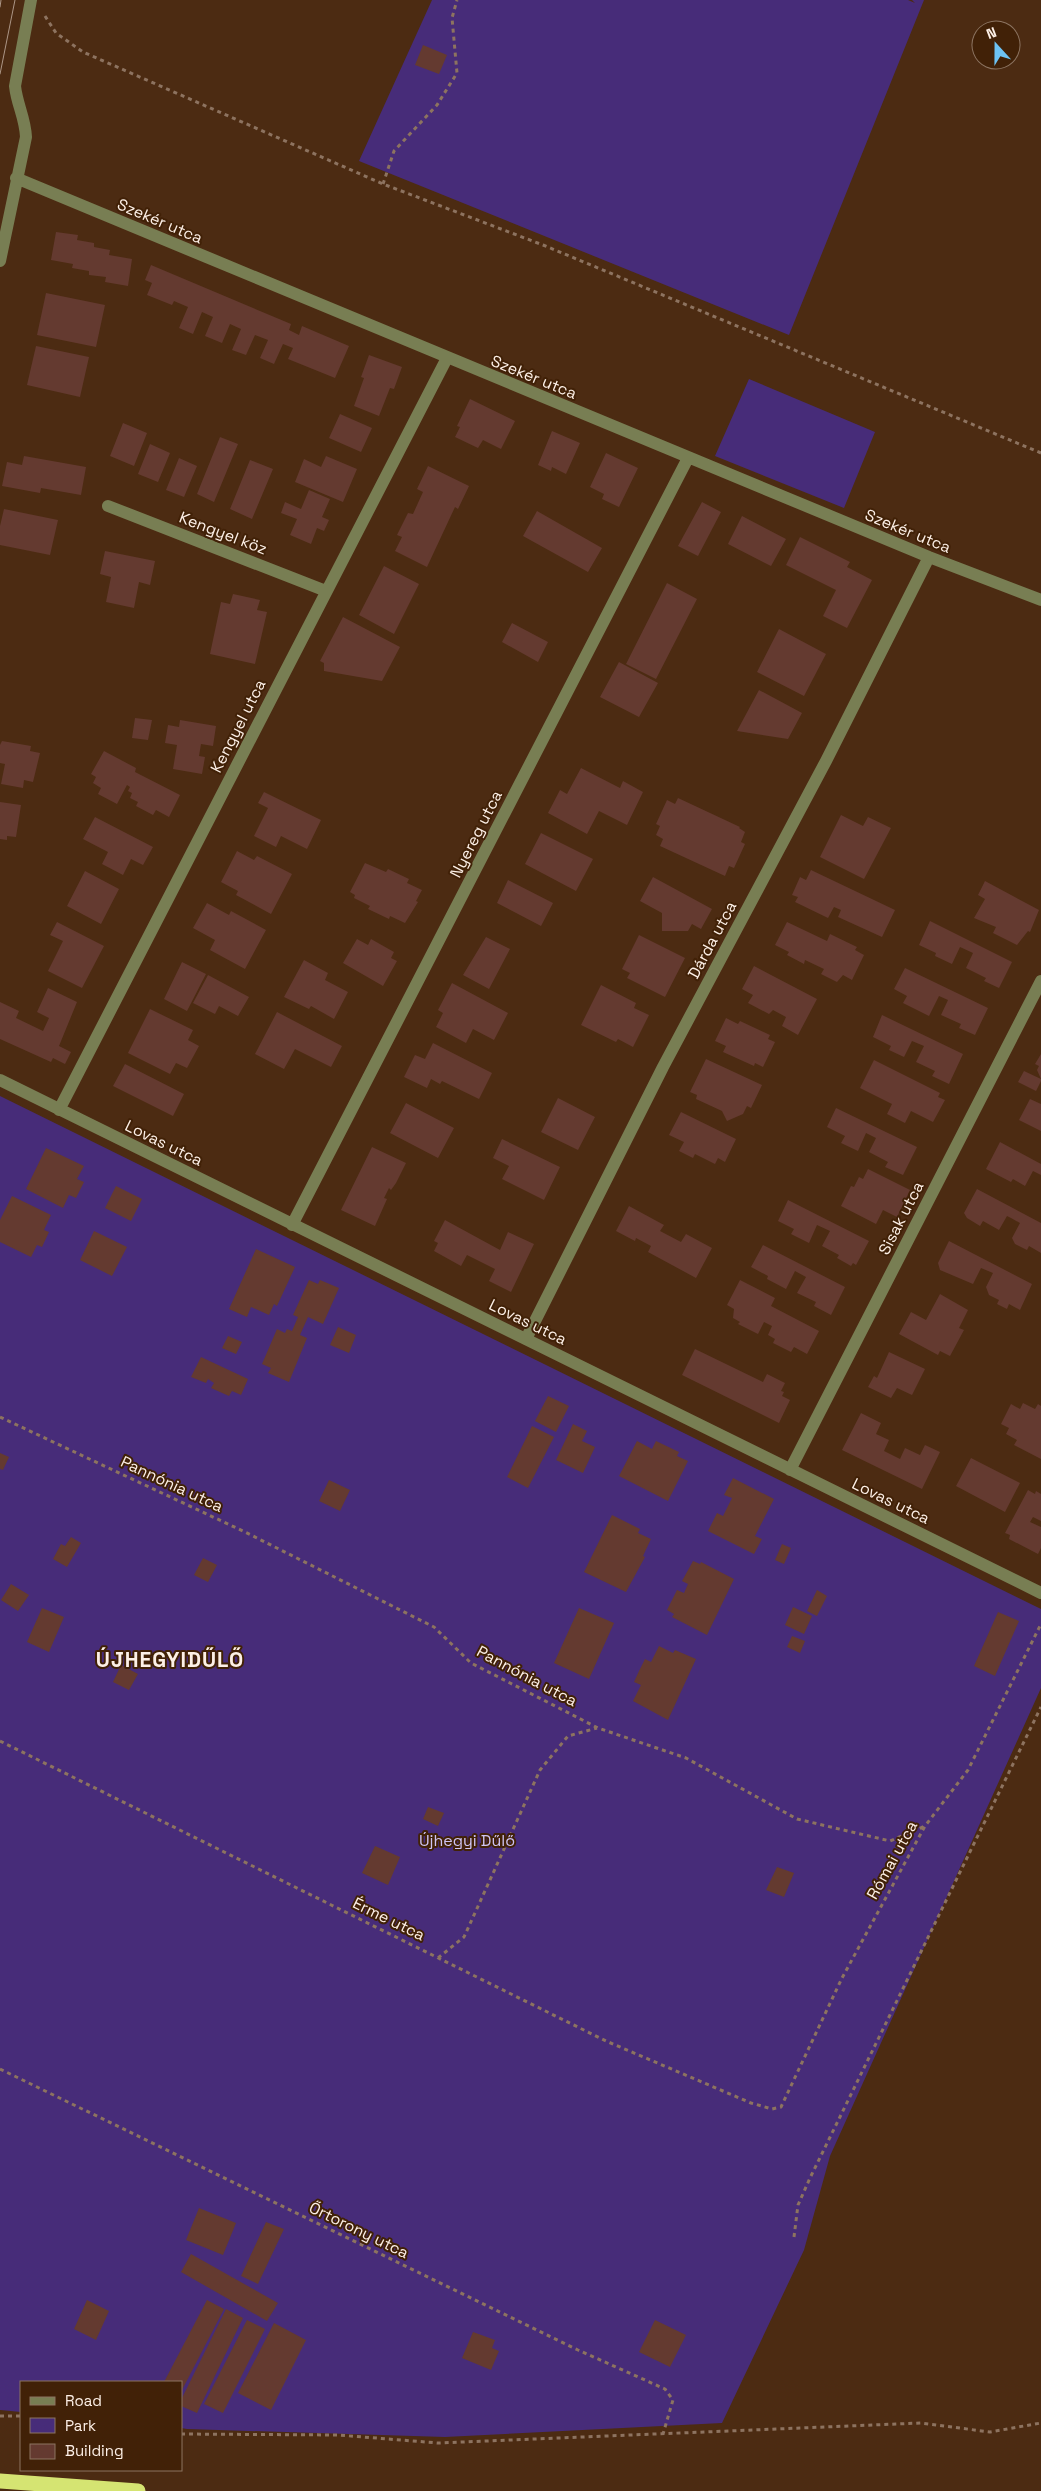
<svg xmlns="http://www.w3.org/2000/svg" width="1041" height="2491" font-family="'Space Grotesk',sans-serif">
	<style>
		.green { fill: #472c79 }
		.building { fill: #643a30 }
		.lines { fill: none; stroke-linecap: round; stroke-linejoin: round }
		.path { stroke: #8d7360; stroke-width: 3; stroke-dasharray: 4 4; stroke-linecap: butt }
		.minor { stroke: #787e53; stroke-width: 12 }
		.highway { stroke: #d5e472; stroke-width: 15 }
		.tram { stroke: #ac9686; stroke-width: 1 }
		.labels { text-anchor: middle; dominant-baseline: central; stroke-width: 4; stroke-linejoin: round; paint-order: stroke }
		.street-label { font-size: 16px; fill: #fdf0e7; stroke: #412107 }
		.park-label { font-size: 16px; fill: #cfc4f4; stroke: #412107 }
		.district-label { font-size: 21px; font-weight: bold; letter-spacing: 1px; fill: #fdf0e7; stroke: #412107 }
	</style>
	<rect width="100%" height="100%" fill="#4c2b12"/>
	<!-- green -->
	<path class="green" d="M 432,0 L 908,0 L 915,3 L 912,0 L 924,0 L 789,335 L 359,161 Z
		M 749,379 L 875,432 L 844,508 L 715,456 Z
		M 0,1096 L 1041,1609 L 1041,1688 L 830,2156 L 804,2250 L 722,2423 L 445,2437 L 187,2429 L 181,2428 L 181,2382 L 21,2382 L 21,2412 L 0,2410 Z"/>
	<!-- building -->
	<path class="building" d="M 423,45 L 447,55 L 439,74 L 415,65 Z
		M 56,232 L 78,235 L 77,240 L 94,243 L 94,247 L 110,250 L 109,255 L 132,259 L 128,286 L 105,282 L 106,277 L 89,275 L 89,271 L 72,268 L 73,264 L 51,260 Z
		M 151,265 L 291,324 L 289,330 L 299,335 L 302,326 L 349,346 L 335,378 L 288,359 L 293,348 L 283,344 L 274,364 L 260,358 L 268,340 L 255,335 L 246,355 L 232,350 L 241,329 L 230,324 L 222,343 L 205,336 L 213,317 L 202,312 L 193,334 L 179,328 L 188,307 L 174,301 L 172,305 L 147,295 L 152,283 L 145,280 Z
		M 46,293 L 105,305 L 96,347 L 37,335 Z
		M 36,346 L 89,357 L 80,397 L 27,385 Z
		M 369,355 L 402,367 L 394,389 L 390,388 L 379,416 L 354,406 L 364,378 L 361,377 Z
		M 470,399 L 515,421 L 501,449 L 483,440 L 478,448 L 455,437 L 460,427 L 457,426 Z
		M 340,414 L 372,428 L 361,452 L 329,438 Z
		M 123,423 L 147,433 L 134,466 L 110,456 Z
		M 552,431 L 580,443 L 566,474 L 552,467 L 551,471 L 538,465 Z
		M 220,437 L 238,444 L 214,502 L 197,494 Z
		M 150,444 L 170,453 L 158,482 L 138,474 Z
		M 606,453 L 638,468 L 619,507 L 602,499 L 604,494 L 590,487 Z
		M 24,456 L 86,467 L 81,495 L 41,488 L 40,493 L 2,486 L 7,462 L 22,465 Z
		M 326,456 L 357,469 L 343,502 L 295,482 L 304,459 L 321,467 Z
		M 179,458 L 197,466 L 184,497 L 166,490 Z
		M 250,460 L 273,469 L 252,519 L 230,509 Z
		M 428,466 L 469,486 L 458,509 L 455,507 L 427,567 L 395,551 L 402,537 L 397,535 L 408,513 L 413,514 L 423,492 L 417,489 Z
		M 309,490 L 330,499 L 322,517 L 329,520 L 324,531 L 317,528 L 311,544 L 290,535 L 297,519 L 281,513 L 285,502 L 301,509 Z
		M 702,502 L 721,512 L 698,556 L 678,546 Z
		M 4,509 L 58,520 L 50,555 L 0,545 L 0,526 Z
		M 537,511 L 602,548 L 588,572 L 523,536 Z
		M 742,516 L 786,539 L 771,566 L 728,544 Z
		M 800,537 L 850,562 L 847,567 L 872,580 L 847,628 L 823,616 L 836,590 L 786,565 Z
		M 105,551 L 155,561 L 150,585 L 139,582 L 134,608 L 106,602 L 111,577 L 100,574 Z
		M 384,566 L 419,584 L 394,634 L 359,615 Z
		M 667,583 L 697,599 L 656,679 L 626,664 Z
		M 233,594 L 260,600 L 257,610 L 267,612 L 255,664 L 210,654 L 221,602 L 230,604 Z
		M 343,617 L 400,647 L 382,681 L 324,671 L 324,663 L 320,661 Z
		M 512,623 L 548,642 L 538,662 L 502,642 Z
		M 779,629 L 826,654 L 804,696 L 757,672 Z
		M 619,662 L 658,683 L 639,717 L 600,697 Z
		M 759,690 L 802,713 L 788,739 L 737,731 Z
		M 135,718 L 152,720 L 148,740 L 132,738 Z
		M 180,720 L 216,726 L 213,746 L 201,744 L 199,756 L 205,757 L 202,774 L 173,769 L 177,745 L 165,743 L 168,725 L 179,727 Z
		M 2,741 L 31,746 L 30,751 L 40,753 L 33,782 L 24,780 L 23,788 L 1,784 L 5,764 L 0,763 L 0,745 Z
		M 104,751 L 136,768 L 135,772 L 180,795 L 169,817 L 156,810 L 153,815 L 136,806 L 138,802 L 130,798 L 132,793 L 128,791 L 130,787 L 127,785 L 117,804 L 98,794 L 101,788 L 93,783 L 96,777 L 91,774 Z
		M 581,768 L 620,788 L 623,781 L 643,792 L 627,825 L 599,811 L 587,834 L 548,813 L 560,790 L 567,794 Z
		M 264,792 L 321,820 L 307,849 L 281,836 L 276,847 L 254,836 L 268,808 L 258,803 Z
		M 678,798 L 740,827 L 739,828 L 745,832 L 741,842 L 745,844 L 734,868 L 729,866 L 725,876 L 660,846 L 663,839 L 656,835 L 660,826 L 656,824 L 667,800 L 675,804 Z
		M 0,802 L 21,805 L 16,837 L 7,836 L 7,840 L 0,839 Z
		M 841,815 L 863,826 L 868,817 L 891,828 L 864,879 L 820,857 Z
		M 95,817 L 153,847 L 143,865 L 131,859 L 123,875 L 102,864 L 108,852 L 83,839 Z
		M 541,833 L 593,859 L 576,891 L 525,864 Z
		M 237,851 L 254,860 L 257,856 L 292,874 L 271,914 L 236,895 L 238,891 L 221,882 Z
		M 365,863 L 386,872 L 388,869 L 409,879 L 407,883 L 422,890 L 416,901 L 418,902 L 405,923 L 390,916 L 389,919 L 368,909 L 370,906 L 354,898 L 355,895 L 350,892 Z
		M 811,870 L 895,910 L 882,937 L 838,917 L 841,910 L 834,907 L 828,918 L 795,902 L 798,897 L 792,895 L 800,877 L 806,880 Z
		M 85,871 L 119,889 L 101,924 L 67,906 Z
		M 653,877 L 712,909 L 701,929 L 692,924 L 688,931 L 662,931 L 662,913 L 640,901 Z
		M 508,880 L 553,903 L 541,926 L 497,903 Z
		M 985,881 L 1039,910 L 1030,932 L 1028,931 L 1017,945 L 993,933 L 996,927 L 974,918 L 985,899 L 978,895 Z
		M 207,903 L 229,915 L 231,911 L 266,930 L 245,969 L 210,950 L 215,940 L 193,928 Z
		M 930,921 L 1012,962 L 999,988 L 984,981 L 986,978 L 966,968 L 973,953 L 960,947 L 952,964 L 935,956 L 936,953 L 919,945 Z
		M 57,922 L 104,946 L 82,988 L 48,971 L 63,941 L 50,935 Z
		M 787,922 L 827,941 L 830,934 L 857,947 L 855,950 L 864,955 L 852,980 L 843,975 L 837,982 L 821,974 L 824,969 L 805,960 L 804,964 L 787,955 L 789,952 L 775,945 Z
		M 639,935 L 685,958 L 665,997 L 627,978 L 630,973 L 622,969 Z
		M 486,937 L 510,949 L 489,989 L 463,975 Z
		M 357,939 L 368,945 L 371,939 L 394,952 L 391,958 L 397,961 L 383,986 L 343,963 Z
		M 304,960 L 328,973 L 325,980 L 348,992 L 334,1019 L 311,1006 L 309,1009 L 284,997 Z
		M 182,962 L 206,974 L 187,1011 L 164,999 Z
		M 754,966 L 817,999 L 798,1035 L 782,1026 L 786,1017 L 773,1010 L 769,1014 L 748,1003 L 753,995 L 742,989 Z
		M 905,968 L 988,1008 L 975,1035 L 959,1028 L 961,1024 L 941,1015 L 948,1000 L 939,996 L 929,1016 L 903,1003 L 907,996 L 894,989 Z
		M 208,975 L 249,997 L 238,1016 L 219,1006 L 215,1014 L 193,1003 Z
		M 452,983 L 508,1013 L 494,1040 L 473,1029 L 466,1043 L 436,1027 L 443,1013 L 438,1010 Z
		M 601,985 L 636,1003 L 634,1008 L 649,1015 L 633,1047 L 618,1039 L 616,1042 L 581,1025 Z
		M 48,988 L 77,1002 L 59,1046 L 71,1052 L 65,1064 L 53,1058 L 51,1062 L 0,1039 L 0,1002 L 19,1011 L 16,1018 L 43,1031 L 49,1018 L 37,1012 Z
		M 150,1009 L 193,1030 L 188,1040 L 199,1046 L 187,1068 L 176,1063 L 170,1074 L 128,1053 Z
		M 277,1012 L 342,1046 L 331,1067 L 295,1049 L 284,1069 L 255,1054 Z
		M 882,1015 L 963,1054 L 949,1084 L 932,1076 L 935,1071 L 916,1062 L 924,1046 L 912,1041 L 904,1057 L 889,1050 L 891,1046 L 873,1037 Z
		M 726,1018 L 738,1024 L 740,1021 L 770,1035 L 768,1039 L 775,1042 L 763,1067 L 755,1063 L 754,1066 L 723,1052 L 726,1046 L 715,1041 Z
		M 433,1043 L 492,1073 L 479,1099 L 442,1081 L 440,1084 L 431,1079 L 427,1088 L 404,1077 L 415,1055 L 425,1059 Z
		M 1041,1054 L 1041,1081 L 1036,1091 L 1018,1082 L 1024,1071 L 1041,1079 L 1037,1070 L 1039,1066 L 1035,1064 Z
		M 706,1059 L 762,1085 L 751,1108 L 747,1106 L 743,1114 L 727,1121 L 722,1111 L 696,1099 L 697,1095 L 690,1092 Z
		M 874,1060 L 940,1093 L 938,1097 L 945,1100 L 933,1122 L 911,1111 L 905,1123 L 887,1114 L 892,1104 L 860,1088 Z
		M 125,1064 L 184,1094 L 173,1116 L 113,1086 Z
		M 558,1098 L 595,1117 L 578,1150 L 541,1132 Z
		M 1030,1099 L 1041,1104 L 1041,1131 L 1019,1120 Z
		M 406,1103 L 454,1128 L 438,1158 L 390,1133 Z
		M 836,1108 L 917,1147 L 903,1175 L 885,1167 L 888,1162 L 869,1152 L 876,1138 L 866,1133 L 858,1151 L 841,1143 L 845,1136 L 827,1127 Z
		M 681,1112 L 736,1139 L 725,1162 L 718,1158 L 715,1164 L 695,1154 L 693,1158 L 679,1151 L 684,1142 L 669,1135 Z
		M 502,1139 L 560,1167 L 544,1200 L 502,1179 L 509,1166 L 493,1158 Z
		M 1000,1142 L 1041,1164 L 1041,1175 L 1033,1171 L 1025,1186 L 1013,1179 L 1011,1182 L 986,1169 Z
		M 372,1147 L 406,1163 L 396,1183 L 391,1190 L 389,1188 L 384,1198 L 387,1199 L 375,1226 L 341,1210 Z
		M 46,1148 L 84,1166 L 77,1179 L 84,1182 L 76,1198 L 69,1195 L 63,1208 L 26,1189 Z
		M 868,1169 L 910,1190 L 897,1217 L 883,1210 L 876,1224 L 841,1206 L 851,1186 L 854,1187 L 859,1177 L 863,1179 Z
		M 116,1186 L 142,1199 L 131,1221 L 105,1208 Z
		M 977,1189 L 1041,1223 L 1041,1253 L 1029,1246 L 1027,1250 L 1015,1244 L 1012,1238 L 1020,1223 L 1011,1218 L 1007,1216 L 999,1230 L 983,1221 L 980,1226 L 967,1218 L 964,1213 Z
		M 12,1196 L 51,1215 L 44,1230 L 49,1232 L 42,1247 L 37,1245 L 31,1257 L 0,1242 L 0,1220 Z
		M 788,1200 L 869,1241 L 856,1265 L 853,1263 L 851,1266 L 837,1258 L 839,1255 L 822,1246 L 830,1231 L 817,1225 L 809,1243 L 791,1234 L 794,1229 L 778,1221 Z
		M 629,1206 L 664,1225 L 660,1231 L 681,1242 L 686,1234 L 712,1248 L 696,1278 L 648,1252 L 651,1246 L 636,1238 L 635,1241 L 616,1231 Z
		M 445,1220 L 500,1250 L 508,1232 L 534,1244 L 511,1292 L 489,1281 L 495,1269 L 467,1255 L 461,1266 L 434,1251 L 438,1243 L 434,1241 Z
		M 94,1231 L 127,1247 L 112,1276 L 80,1260 Z
		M 949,1241 L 1032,1284 L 1020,1310 L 1009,1304 L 1007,1309 L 997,1304 L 999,1300 L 989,1295 L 986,1287 L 993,1273 L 981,1268 L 973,1284 L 940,1270 L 938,1263 Z
		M 763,1245 L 845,1287 L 831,1315 L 814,1306 L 816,1302 L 797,1293 L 806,1277 L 795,1271 L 786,1289 L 767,1279 L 768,1276 L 751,1267 Z
		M 256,1249 L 295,1267 L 277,1306 L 274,1304 L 269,1315 L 251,1307 L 247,1317 L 229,1309 Z
		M 309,1280 L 318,1284 L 320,1280 L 339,1288 L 323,1324 L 308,1317 L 300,1335 L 307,1338 L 289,1382 L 268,1373 L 271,1368 L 262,1364 L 277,1329 L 285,1333 L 287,1329 L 292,1331 L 298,1317 L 293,1315 Z
		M 740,1280 L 775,1298 L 771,1306 L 819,1331 L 807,1354 L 794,1347 L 791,1352 L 773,1343 L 775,1339 L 768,1335 L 772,1326 L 764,1322 L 758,1334 L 738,1324 L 740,1322 L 733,1318 L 734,1309 L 727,1305 Z
		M 940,1294 L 968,1310 L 959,1328 L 964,1330 L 950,1356 L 940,1351 L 938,1355 L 899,1334 L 911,1312 L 926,1320 Z
		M 338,1327 L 356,1335 L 349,1353 L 330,1345 Z
		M 228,1336 L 242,1342 L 236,1354 L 222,1348 Z
		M 695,1349 L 763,1382 L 767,1374 L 785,1383 L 781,1391 L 784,1392 L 782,1396 L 790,1400 L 779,1423 L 682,1375 Z
		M 889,1352 L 925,1369 L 912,1395 L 897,1388 L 891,1398 L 868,1387 L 874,1376 L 877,1378 Z
		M 201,1357 L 248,1379 L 241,1395 L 232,1391 L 229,1396 L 211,1388 L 214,1383 L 208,1379 L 206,1383 L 191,1377 Z
		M 548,1396 L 569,1406 L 556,1432 L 535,1421 Z
		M 1023,1403 L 1035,1409 L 1038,1404 L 1041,1406 L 1041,1459 L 1014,1445 L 1017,1440 L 1006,1434 L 1009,1428 L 1001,1424 L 1011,1404 L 1020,1409 Z
		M 861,1413 L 881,1423 L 876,1434 L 889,1440 L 884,1451 L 900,1459 L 905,1448 L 920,1455 L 925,1445 L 940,1452 L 922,1489 L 842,1450 Z
		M 573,1424 L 587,1431 L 582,1441 L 595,1447 L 583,1473 L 556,1460 Z
		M 532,1426 L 554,1437 L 528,1488 L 507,1477 Z
		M 637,1441 L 652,1449 L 656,1441 L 679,1452 L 677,1456 L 688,1461 L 668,1501 L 619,1476 Z
		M 0,1453 L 9,1457 L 3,1470 L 0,1469 Z
		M 971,1458 L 1020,1483 L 1005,1512 L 956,1486 Z
		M 733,1478 L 774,1499 L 755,1536 L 762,1539 L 754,1554 L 708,1531 L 717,1513 L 723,1516 L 732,1498 L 724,1495 Z
		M 329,1480 L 350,1490 L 340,1511 L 319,1501 Z
		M 1028,1490 L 1035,1494 L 1036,1491 L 1041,1494 L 1041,1521 L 1033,1517 L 1030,1522 L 1041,1527 L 1041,1548 L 1038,1554 L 1009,1539 L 1010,1535 L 1005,1533 Z
		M 612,1515 L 640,1529 L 638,1533 L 651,1539 L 643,1556 L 645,1557 L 626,1592 L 584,1572 Z
		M 71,1537 L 81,1543 L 67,1567 L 53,1559 L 61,1544 L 65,1546 Z
		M 782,1544 L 791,1548 L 784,1564 L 775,1560 Z
		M 203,1558 L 217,1565 L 208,1582 L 194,1575 Z
		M 693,1561 L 700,1564 L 701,1562 L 734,1579 L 707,1635 L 672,1617 L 674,1614 L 667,1610 L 677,1590 L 684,1593 L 688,1584 L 682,1581 Z
		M 11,1584 L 29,1595 L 18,1611 L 1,1600 Z
		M 817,1590 L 827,1596 L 817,1616 L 807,1611 Z
		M 793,1607 L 812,1616 L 804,1634 L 785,1625 Z
		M 42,1608 L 64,1617 L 49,1652 L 27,1642 Z
		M 579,1608 L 614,1623 L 589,1679 L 554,1663 Z
		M 998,1612 L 1019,1621 L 995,1676 L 974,1666 Z
		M 792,1636 L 805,1641 L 800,1653 L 787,1647 Z
		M 659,1646 L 673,1653 L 675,1650 L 696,1659 L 668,1720 L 633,1701 L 641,1685 L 634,1682 L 639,1671 L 645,1659 L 651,1662 Z
		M 121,1665 L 138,1674 L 129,1690 L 113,1682 Z
		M 428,1807 L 444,1813 L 438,1826 L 423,1819 Z
		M 375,1846 L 400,1857 L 388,1885 L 362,1873 Z
		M 777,1867 L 794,1873 L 784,1897 L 766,1890 Z
		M 199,2208 L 236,2223 L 223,2255 L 186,2240 Z
		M 266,2222 L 284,2229 L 258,2284 L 241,2276 Z
		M 191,2254 L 278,2303 L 267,2321 L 181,2272 Z
		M 87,2300 L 109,2311 L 96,2340 L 74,2329 Z
		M 207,2300 L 224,2309 L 181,2392 L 181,2382 L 164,2382 Z
		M 226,2309 L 243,2318 L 197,2413 L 181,2406 L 181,2400 Z
		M 247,2320 L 265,2329 L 223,2413 L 204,2404 Z
		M 655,2320 L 686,2335 L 670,2367 L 639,2352 Z
		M 274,2323 L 306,2340 L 271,2410 L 238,2393 Z
		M 473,2332 L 495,2340 L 492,2348 L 499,2351 L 491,2370 L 462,2358 Z"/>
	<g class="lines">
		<!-- path -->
		<path class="path" d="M 45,16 L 56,33 L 83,52 L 383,184 L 543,245 L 1041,453
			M 383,184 L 394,151 L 437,105 L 457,73 L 452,18 L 457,0
			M 0,1417 L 245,1532 L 434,1627 L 471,1663 L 598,1728 L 686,1758 L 797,1819 L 890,1841 L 925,1826
			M 0,1741 L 606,2041 L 751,2103 L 772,2109 L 781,2107 L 842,1978 L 925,1826 L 968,1770 L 1041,1624
			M 438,1958 L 464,1937 L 540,1770 L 568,1736 L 597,1728
			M 0,2069 L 578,2350 L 665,2389 L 673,2400 L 663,2434
			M 794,2237 L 798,2205 L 810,2178 L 1041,1707
			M 0,2416 L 21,2416
			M 181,2434 L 338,2435 L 438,2443 L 921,2423 L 990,2432 L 1041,2423"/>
		<!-- minor -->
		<path class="minor" d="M 16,178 L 929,557 L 1041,600
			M 0,261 L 26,137 C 25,117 17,105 15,86 L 31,0
			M 108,506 L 326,591
			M 0,1080 L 1041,1593
			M 59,1110 L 447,358
			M 292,1225 L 688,458
			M 526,1339 L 663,1067 L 826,761 L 929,557
			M 790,1470 L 1041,981"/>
		<!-- highway -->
		<path class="highway" d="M 0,2481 L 138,2491"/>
		<!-- tram -->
		<path class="tram" d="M 0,7 L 1,0
			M 0,74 L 15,0"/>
	</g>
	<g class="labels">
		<!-- street labels -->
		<g class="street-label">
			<text transform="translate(160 221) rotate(23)">Szekér utca</text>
			<text transform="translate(534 377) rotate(22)">Szekér utca</text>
			<text transform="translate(908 531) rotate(22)">Szekér utca</text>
			<text transform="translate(223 533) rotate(21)">Kengyel köz</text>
			<text transform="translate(238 726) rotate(-63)">Kengyel utca</text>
			<text transform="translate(476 834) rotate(-63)">Nyereg utca</text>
			<text transform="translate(712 940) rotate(-62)">Dárda utca</text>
			<text transform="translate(164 1143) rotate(26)">Lovas utca</text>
			<text transform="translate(901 1218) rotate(-63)">Sisak utca</text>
			<text transform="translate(528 1322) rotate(26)">Lovas utca</text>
			<text transform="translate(172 1484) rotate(25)">Pannónia utca</text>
			<text transform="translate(891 1501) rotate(26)">Lovas utca</text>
			<text transform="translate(527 1676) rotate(28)">Pannónia utca</text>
			<text transform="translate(892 1860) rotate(-61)">Római utca</text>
			<text transform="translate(389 1919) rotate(26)">Érme utca</text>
			<text transform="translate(359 2230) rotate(26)">Őrtorony utca</text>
		</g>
		<!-- park labels -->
		<g class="park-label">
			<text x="467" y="1840">Újhegyi Dűlő</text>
		</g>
		<!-- district labels -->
		<g class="district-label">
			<text x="170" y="1659">ÚJHEGYIDŰLŐ</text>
		</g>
	</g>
	<!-- legend -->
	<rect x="20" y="2381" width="162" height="90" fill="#412107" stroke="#8c7461"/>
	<rect x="30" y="2397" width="25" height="8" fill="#787e53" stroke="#8c7461"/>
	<text x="65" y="2406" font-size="15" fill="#fdf0e7">Road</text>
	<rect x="30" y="2418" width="25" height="15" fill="#472c79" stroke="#8c7461"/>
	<text x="65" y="2431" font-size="15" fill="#fdf0e7">Park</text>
	<rect x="30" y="2444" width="25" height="15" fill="#643a30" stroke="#8c7461"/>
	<text x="65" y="2456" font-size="15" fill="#fdf0e7">Building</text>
	<!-- north arrow -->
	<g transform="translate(996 45) rotate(339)"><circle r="24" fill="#412107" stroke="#8c7461"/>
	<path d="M0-4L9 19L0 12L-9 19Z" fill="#6dc2f3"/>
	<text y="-8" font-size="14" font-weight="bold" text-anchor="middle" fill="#fdf0e7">N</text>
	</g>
</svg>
